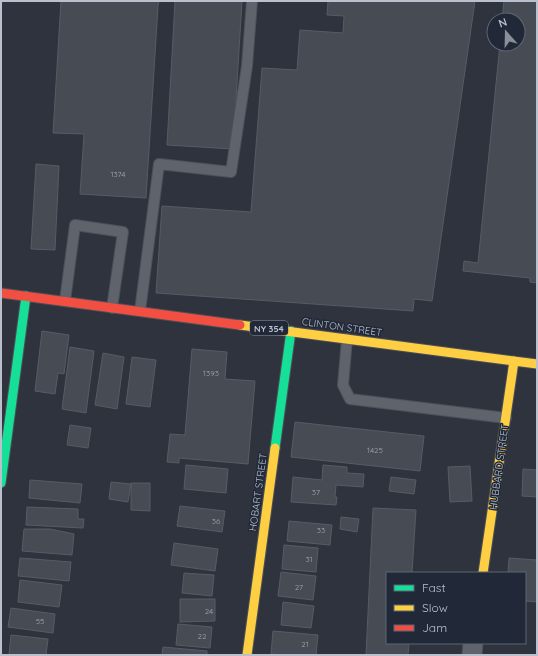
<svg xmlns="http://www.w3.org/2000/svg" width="538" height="656" font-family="Quicksand,sans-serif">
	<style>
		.building { fill: #474c54; stroke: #575b65 }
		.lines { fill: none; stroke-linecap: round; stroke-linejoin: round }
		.lane-casing { stroke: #4c5058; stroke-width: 12 }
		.street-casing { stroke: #4c5058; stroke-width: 21 }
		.fast-casing { stroke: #4c5058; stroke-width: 11 }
		.slow-casing { stroke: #4c5058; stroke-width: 11 }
		.jam-casing { stroke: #4c5058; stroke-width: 11 }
		.lane { stroke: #5f636b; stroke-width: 10 }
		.street { stroke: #5f636b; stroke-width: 19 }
		.fast { stroke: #16e098; stroke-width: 9 }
		.slow { stroke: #ffcf43; stroke-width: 9 }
		.jam { stroke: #f24e42; stroke-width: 9 }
		.labels { text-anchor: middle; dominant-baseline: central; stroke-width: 3; stroke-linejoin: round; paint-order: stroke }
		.number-label { font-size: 8px; fill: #9da3af }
		.shield { fill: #212939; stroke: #8c93a1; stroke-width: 1 }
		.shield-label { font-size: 9px; font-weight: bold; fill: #bac0cd }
		.street-label { font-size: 10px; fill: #bac0cd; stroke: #212939 }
	</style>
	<rect width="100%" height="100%" fill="#2e333e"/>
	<!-- building -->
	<path class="building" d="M 61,1 L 159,1 L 158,6 L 146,198 L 80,194 L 84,134 L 53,133 Z
		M 175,1 L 242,1 L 233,149 L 167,145 Z
		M 328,1 L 475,1 L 432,301 L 414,299 L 413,311 L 156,293 L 162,206 L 251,212 L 262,68 L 297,70 L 300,30 L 343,33 L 344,16 L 327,15 Z
		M 504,1 L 537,1 L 537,283 L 530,282 L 530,278 L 463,271 L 464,261 L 478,263 L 500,44 L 518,44 L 518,20 L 502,20 Z
		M 36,164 L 59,166 L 55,250 L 31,249 Z
		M 42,331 L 69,335 L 64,374 L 58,373 L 55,394 L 35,391 Z
		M 70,347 L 94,351 L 86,413 L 62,409 Z
		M 192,349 L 227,352 L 225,379 L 255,381 L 248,464 L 179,458 L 179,463 L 167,462 L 170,434 L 185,435 Z
		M 103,353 L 124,357 L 117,409 L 95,405 Z
		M 132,357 L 156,360 L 150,407 L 126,404 Z
		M 295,422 L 424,436 L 420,471 L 291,457 Z
		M 70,425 L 91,428 L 88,448 L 67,445 Z
		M 186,465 L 228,469 L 226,493 L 184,489 Z
		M 323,465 L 347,467 L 347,473 L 364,474 L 363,487 L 336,485 L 335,497 L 337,497 L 336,505 L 291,502 L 293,477 L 322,480 Z
		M 470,466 L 472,501 L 450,502 L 448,467 Z
		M 523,469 L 537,470 L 537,497 L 522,496 Z
		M 391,477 L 416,480 L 414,494 L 389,491 Z
		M 30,480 L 82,484 L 80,503 L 29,498 Z
		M 111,482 L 131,484 L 128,502 L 109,499 Z
		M 131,483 L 150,483 L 150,511 L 131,510 Z
		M 180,506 L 225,511 L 222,532 L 177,526 Z
		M 27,507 L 78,509 L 78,519 L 84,519 L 83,528 L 26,525 Z
		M 373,508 L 416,510 L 412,573 L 387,573 L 387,643 L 409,643 L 408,655 L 366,655 Z
		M 341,517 L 359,519 L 357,532 L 340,529 Z
		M 289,521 L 332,525 L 330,545 L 287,541 Z
		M 24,529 L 50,529 L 74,534 L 72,555 L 22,551 Z
		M 174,543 L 218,549 L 215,571 L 171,565 Z
		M 284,545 L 318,548 L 316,572 L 282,569 Z
		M 20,558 L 71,562 L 69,581 L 18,576 Z
		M 509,558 L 537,560 L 537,602 L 525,601 L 525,573 L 508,573 Z
		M 281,572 L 316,576 L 313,600 L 278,596 Z
		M 184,573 L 214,575 L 212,596 L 182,593 Z
		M 20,580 L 62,585 L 59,607 L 18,602 Z
		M 180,599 L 215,599 L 215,621 L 180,622 Z
		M 283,602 L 314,606 L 311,628 L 281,625 Z
		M 11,608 L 55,614 L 53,633 L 8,627 Z
		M 178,624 L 212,627 L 210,648 L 176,645 Z
		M 273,631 L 318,635 L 316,655 L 285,655 L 271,654 Z
		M 11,635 L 48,639 L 46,655 L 9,655 Z
		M 163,647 L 207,651 L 207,655 L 162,655 Z"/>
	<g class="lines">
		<defs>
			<path id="lane" d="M 65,301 L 75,225 L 123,232 L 112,308
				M 140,311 L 159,164 L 231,172 L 247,66 L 252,1
				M 347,339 L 343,385 L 350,399 L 506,418"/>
			<path id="street" d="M 472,655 L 473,643"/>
			<path id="fast" d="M 275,448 L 291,331
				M 1,483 L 26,296"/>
			<path id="slow" d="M 240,325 L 537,364
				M 483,573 L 514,361
				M 247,655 L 275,448"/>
			<path id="jam" d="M 1,293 L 240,325"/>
		</defs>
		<!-- lane casing -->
		<use href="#lane" class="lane-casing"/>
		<!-- street casing -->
		<use href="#street" class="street-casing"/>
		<!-- fast casing -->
		<use href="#fast" class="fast-casing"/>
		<!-- slow casing -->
		<use href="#slow" class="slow-casing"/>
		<!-- jam casing -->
		<use href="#jam" class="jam-casing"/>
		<!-- lane -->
		<use href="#lane" class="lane"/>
		<!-- street -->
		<use href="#street" class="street"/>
		<!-- fast -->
		<use href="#fast" class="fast"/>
		<!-- slow -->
		<use href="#slow" class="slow"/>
		<!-- jam -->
		<use href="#jam" class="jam"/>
	</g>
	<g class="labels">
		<!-- number labels -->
		<g class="number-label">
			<text x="118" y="174">1374</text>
			<text x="211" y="373">1393</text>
			<text x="375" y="450">1425</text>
			<text x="316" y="492">37</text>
			<text x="216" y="521">36</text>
			<text x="321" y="530">33</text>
			<text x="309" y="559">31</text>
			<text x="299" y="587">27</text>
			<text x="209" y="611">24</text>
			<text x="40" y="621">55</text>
			<text x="202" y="636">22</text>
			<text x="305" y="644">21</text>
		</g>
		<!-- shield labels -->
		<rect class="shield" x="250" y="321" width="38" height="14" rx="3"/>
		<g class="shield-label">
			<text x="269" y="328">NY 354</text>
		</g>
		<!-- street labels -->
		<g class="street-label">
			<text transform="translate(342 327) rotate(8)">CLINTON STREET</text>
			<text transform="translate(499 467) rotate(-82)">HUBBARD STREET</text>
			<text transform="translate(258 492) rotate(-82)">HOBART STREET</text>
		</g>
	</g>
	<!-- border -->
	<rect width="538" height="656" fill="none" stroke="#bac0cd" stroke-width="4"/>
	<!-- legend -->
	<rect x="386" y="572" width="140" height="72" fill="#212939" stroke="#5e6574"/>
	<rect x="394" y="585" width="20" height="6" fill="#16e098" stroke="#5e6574"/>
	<text x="422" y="592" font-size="12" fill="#bac0cd">Fast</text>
	<rect x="394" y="605" width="20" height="6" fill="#ffcf43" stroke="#5e6574"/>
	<text x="422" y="612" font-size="12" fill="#bac0cd">Slow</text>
	<rect x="394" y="625" width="20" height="6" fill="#f24e42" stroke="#5e6574"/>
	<text x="422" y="632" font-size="12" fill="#bac0cd">Jam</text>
	<!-- north arrow -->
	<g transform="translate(506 32) rotate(340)"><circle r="19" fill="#212939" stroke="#5e6574"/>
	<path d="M0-3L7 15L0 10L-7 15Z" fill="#898f9b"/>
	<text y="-6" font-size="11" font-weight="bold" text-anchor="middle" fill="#bac0cd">N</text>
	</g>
</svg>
